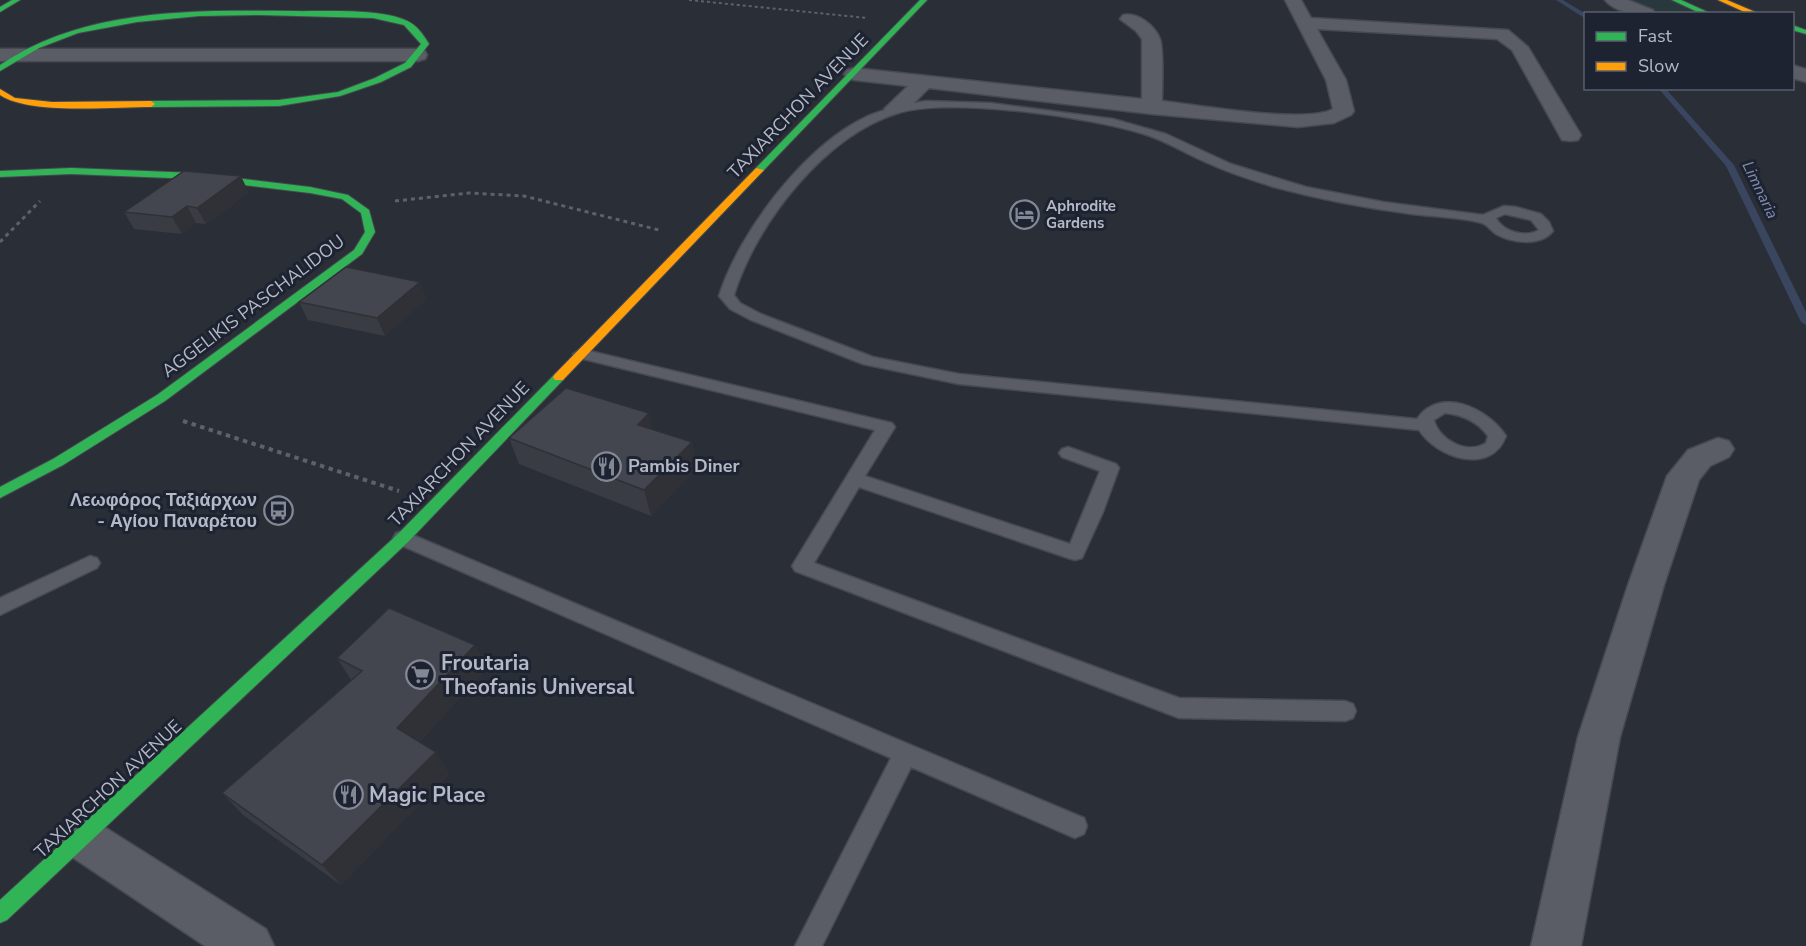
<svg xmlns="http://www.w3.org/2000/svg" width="1806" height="946" font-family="'Nunito Sans',sans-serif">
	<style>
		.green { fill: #28383d }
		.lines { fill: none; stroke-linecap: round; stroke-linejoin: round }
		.stream { fill: #3a4560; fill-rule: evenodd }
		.lane-casing { stroke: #464950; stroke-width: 3 }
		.street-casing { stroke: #464950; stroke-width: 3 }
		.fast-casing { stroke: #464950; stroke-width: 2 }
		.slow-casing { stroke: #464950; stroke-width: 2 }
		.path-far2 { stroke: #5e6168; stroke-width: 2; stroke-dasharray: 3 3; stroke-linecap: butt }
		.path-far1 { stroke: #5e6168; stroke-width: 3; stroke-dasharray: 4 4; stroke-linecap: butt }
		.path { stroke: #5e6168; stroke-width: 4; stroke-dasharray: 4.5 4.5; stroke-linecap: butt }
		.lane { fill: #5a5d65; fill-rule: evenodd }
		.street { fill: #5a5d65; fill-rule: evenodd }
		.fast { fill: #30b455; fill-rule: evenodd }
		.slow { fill: #ff9f0a; fill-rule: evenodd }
		.wall { fill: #3a3c43 }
		.shaded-wall { fill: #2f3137 }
		.building { fill: #43464e; stroke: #2f3137; stroke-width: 1.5 }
		.labels { text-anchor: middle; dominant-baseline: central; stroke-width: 6; stroke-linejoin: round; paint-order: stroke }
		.far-poi-label { font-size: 15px; font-weight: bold; fill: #b5b9c7; stroke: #1e2331; text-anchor: start }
		.far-water-label { font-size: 16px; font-style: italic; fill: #7e8cad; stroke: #1e2331 }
		.street-label { font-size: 18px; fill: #b5b9c7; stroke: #1e2331 }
		.poi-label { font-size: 18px; font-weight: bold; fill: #b5b9c7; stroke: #1e2331; text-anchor: start }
		.near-poi-label { font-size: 21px; font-weight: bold; fill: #b5b9c7; stroke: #1e2331; text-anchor: start }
	</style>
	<rect width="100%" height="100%" fill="#2a2e37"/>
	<!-- green -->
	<path class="green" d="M 1627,0 L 1671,0 L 1707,13 L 1661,13 Z"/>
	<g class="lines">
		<!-- stream -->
		<path class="stream" d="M 1556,0 L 1563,0 L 1586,14 L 1586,19 Z
			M 1658,88 L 1665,88 L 1734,165 L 1806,312 L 1806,325 L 1801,322 L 1726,166 Z"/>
		<defs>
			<path id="lane" d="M 926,101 L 990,103 L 1113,119 L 1166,134 L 1231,164 L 1306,187 L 1383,202 L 1483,215 L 1504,206 L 1516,207 L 1541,214 L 1549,222 L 1553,231 C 1540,247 1512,243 1496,234 C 1491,231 1488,225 1482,223 C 1460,217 1435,217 1412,214 C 1366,208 1319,199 1274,187 C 1252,180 1229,173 1208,163 C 1186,154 1167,141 1144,134 C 1090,117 950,97 898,113 C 824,136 756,224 734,295 L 740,303 L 761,314 L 873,357 L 959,374 L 1417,419 C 1440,385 1489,409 1506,436 C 1491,476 1437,458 1419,430 L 959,384 L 863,364 L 751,320 L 730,309 L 719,296 C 739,232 806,144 868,116 C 887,108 907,104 926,101 ZM 1505,214 L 1531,220 L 1539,230 C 1526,238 1503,232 1496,218 ZM 1445,413 C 1463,415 1477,421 1488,436 L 1486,443 C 1467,455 1439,440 1434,420 Z
				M 581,349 L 892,423 L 895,427 L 865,476 L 1070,544 L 1100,471 L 1062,457 L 1059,453 L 1062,449 L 1068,447 L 1116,464 L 1119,468 L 1103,512 L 1082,558 L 1075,560 L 1068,558 L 859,487 L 814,563 L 1179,698 L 1345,701 L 1353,704 L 1356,711 L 1353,718 L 1345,721 L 1179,718 L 795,571 L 792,566 L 795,561 L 875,430 L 575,357 L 573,354 Z
				M 403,531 L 1084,818 L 1087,826 L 1084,834 L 1075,838 L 911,767 L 822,946 L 795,946 L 891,758 L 396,543 L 393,538 L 396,533 Z
				M 90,556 L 97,558 L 100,563 L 97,568 L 0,615 L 0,598 Z"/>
			<path id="street" d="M 1285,0 L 1301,0 L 1311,18 L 1508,30 L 1528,47 L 1581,135 L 1578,140 L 1570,141 L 1562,140 L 1512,50 L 1497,39 L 1317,29 L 1346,80 L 1354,111 L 1351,115 L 1334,123 L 1298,127 L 1152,114 L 929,88 C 917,99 904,118 887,113 L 884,109 L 908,86 L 854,80 L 847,78 L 844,74 L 847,70 L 854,68 L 1142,99 L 1142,39 L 1136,31 L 1120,19 L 1123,15 C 1137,12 1155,25 1160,39 C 1164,51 1162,87 1162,101 C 1198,105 1305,124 1333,109 L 1326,80 Z
				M 1605,0 L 1628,0 L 1653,10 L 1655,14 C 1639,14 1616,14 1605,0 Z
				M 0,49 L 418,49 L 425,51 L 427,55 L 425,59 L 418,61 L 0,61 Z
				M 1792,65 L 1806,69 L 1806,82 L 1792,78 Z
				M 1718,438 L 1729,441 L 1734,449 L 1729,457 L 1710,466 L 1699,480 L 1664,585 L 1620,737 L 1581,946 L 1531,946 L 1578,737 L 1628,585 L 1667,476 L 1688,450 Z
				M 82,816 L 98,823 L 266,929 L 274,946 L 205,946 L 66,853 L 59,838 L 66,823 Z"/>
			<path id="fast" d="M 12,0 L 20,0 L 0,12 L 0,7 Z
				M 920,0 L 927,0 L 762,172 L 756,172 L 756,168 Z
				M 1672,0 L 1681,0 L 1712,14 L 1702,14 Z
				M 291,11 C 321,12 385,7 411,23 C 419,28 424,36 429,44 L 411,67 L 381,82 L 340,96 L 279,106 L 151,107 L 147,104 L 151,101 L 279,100 L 338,92 L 375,78 L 405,63 L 421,44 L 404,25 L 373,18 L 260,15 L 199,16 L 137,22 L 78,33 L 39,48 L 0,71 L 0,65 C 84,8 193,10 291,11 Z
				M 1792,25 L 1806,30 L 1806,34 L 1792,30 Z
				M 71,168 L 195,173 L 310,187 L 348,195 L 369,210 L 375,232 L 362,254 L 165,401 L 63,465 L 0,498 L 0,487 L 53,459 L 157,395 L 354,250 L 365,232 L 361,213 L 342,199 L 310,193 L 195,179 L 71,174 L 0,177 L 0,171 Z
				M 559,373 L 563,374 L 565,377 L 563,380 L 408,542 L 7,920 L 0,923 L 0,900 L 398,534 L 555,374 Z"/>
			<path id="slow" d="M 1718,0 L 1727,0 L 1760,14 L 1749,14 Z
				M 0,89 L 15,98 L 52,102 L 151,101 L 155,104 L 151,107 C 113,107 30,115 0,95 Z
				M 756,168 L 764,170 L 563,380 L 555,380 L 553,377 L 555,374 Z"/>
		</defs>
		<!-- lane casing -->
		<use href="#lane" class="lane-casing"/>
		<!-- street casing -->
		<use href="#street" class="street-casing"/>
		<!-- fast casing -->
		<use href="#fast" class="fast-casing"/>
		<!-- slow casing -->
		<use href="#slow" class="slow-casing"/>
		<!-- path-far2 -->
		<path class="path-far2" d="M 689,0 L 867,18"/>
		<!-- path-far1 -->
		<path class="path-far1" d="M 395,201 L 469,193 L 524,196 L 659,230
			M 0,242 L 40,201"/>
		<!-- path -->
		<path class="path" d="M 183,421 L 399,491"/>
		<!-- lane -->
		<use href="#lane" class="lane"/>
		<!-- street -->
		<use href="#street" class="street"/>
		<!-- fast -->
		<use href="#fast" class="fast"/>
		<!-- slow -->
		<use href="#slow" class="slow"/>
	</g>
	<!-- wall -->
	<path class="wall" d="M 249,193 L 206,224 L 196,223 L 182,234 L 134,229 L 124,212 Z
		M 427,299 L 385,336 L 308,320 L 299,302 Z
		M 652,429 L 692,442 L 697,468 L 651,516 L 519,464 L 509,438 Z
		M 475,645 L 487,668 L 420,742 L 436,752 L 449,774 L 341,885 L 243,815 L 222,793 L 351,680 L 337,658 Z"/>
	<!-- shaded-wall -->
	<path class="shaded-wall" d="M 241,176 L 249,193 L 206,224 L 197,208 Z
		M 187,206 L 196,223 L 182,234 L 172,217 Z
		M 420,282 L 427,299 L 385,336 L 377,318 Z
		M 649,413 L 655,439 L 638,425 Z
		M 692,442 L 697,468 L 651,516 L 644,490 Z
		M 475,645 L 487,668 L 412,751 L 397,728 Z
		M 436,752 L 449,774 L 341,885 L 322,865 Z"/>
	<!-- building -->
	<path class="building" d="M 184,171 L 241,176 L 197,208 L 187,206 L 172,217 L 124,212 Z
		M 346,267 L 420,282 L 377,318 L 299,302 Z
		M 566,388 L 649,413 L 638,425 L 692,442 L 644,490 L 509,438 Z
		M 389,608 L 475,645 L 397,728 L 436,752 L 322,865 L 222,793 L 362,671 L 337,658 Z"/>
	<!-- icons -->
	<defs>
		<symbol id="hotel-ring" viewBox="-11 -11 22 22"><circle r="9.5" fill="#1e2331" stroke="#848895" stroke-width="1.5"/><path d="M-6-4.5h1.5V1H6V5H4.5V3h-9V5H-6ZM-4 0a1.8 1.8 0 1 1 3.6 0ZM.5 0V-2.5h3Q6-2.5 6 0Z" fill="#848895"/></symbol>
		<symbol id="restaurant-ring" viewBox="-11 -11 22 22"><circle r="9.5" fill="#1e2331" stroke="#848895" stroke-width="1.5"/><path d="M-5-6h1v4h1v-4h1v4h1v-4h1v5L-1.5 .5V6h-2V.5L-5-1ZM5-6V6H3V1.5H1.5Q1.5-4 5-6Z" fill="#848895"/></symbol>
		<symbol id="bus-ring" viewBox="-11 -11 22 22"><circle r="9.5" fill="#1e2331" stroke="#848895" stroke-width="1.5"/><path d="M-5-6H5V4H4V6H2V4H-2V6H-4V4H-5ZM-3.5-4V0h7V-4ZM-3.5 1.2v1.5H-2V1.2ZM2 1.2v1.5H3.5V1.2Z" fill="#848895"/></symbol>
		<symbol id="supermarket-ring" viewBox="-11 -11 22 22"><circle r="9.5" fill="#1e2331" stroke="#848895" stroke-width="1.5"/><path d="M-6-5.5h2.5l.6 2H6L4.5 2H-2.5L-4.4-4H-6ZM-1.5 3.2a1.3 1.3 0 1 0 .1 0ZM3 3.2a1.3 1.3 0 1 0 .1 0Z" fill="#848895"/></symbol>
	</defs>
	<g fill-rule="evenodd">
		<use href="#hotel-ring" x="1008" y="198" width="33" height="33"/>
		<use href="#restaurant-ring" x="590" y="450" width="33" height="33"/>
		<use href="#bus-ring" x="262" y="494" width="33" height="33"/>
		<use href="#supermarket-ring" x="404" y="658" width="33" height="33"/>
		<use href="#restaurant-ring" x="332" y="778" width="33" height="33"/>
	</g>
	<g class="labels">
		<!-- far-poi labels -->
		<g class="far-poi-label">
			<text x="1046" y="206">Aphrodite<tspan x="1046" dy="17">Gardens</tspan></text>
		</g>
		<!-- far-water labels -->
		<g class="far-water-label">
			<text transform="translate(1760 190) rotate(64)">Limnaria</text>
		</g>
		<!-- street labels -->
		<g class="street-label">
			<text transform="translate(798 106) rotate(-46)">TAXIARCHON AVENUE</text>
			<text transform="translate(253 306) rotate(-37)">AGGELIKIS PASCHALIDOU</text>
			<text transform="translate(459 454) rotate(-46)">TAXIARCHON AVENUE</text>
			<text transform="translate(108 789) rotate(-43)">TAXIARCHON AVENUE</text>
		</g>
		<!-- poi labels -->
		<g class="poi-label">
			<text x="628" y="466">Pambis Diner</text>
			<text x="257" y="500" text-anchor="end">Λεωφόρος Ταξιάρχων<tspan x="257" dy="21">- Αγίου Παναρέτου</tspan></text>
		</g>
		<!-- near-poi labels -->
		<g class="near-poi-label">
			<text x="441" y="663">Froutaria<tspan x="441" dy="24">Theofanis Universal</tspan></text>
			<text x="369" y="795">Magic Place</text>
		</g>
	</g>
	<!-- legend -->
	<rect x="1584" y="12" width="210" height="78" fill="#1e2331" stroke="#5a5f6d" stroke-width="1.5"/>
	<rect x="1596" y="32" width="30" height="9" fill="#30b455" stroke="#5a5f6d" stroke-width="1.5"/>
	<text x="1638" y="42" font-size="18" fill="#b5b9c7">Fast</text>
	<rect x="1596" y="62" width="30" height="9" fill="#ff9f0a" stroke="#5a5f6d" stroke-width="1.5"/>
	<text x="1638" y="72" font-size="18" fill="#b5b9c7">Slow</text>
</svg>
